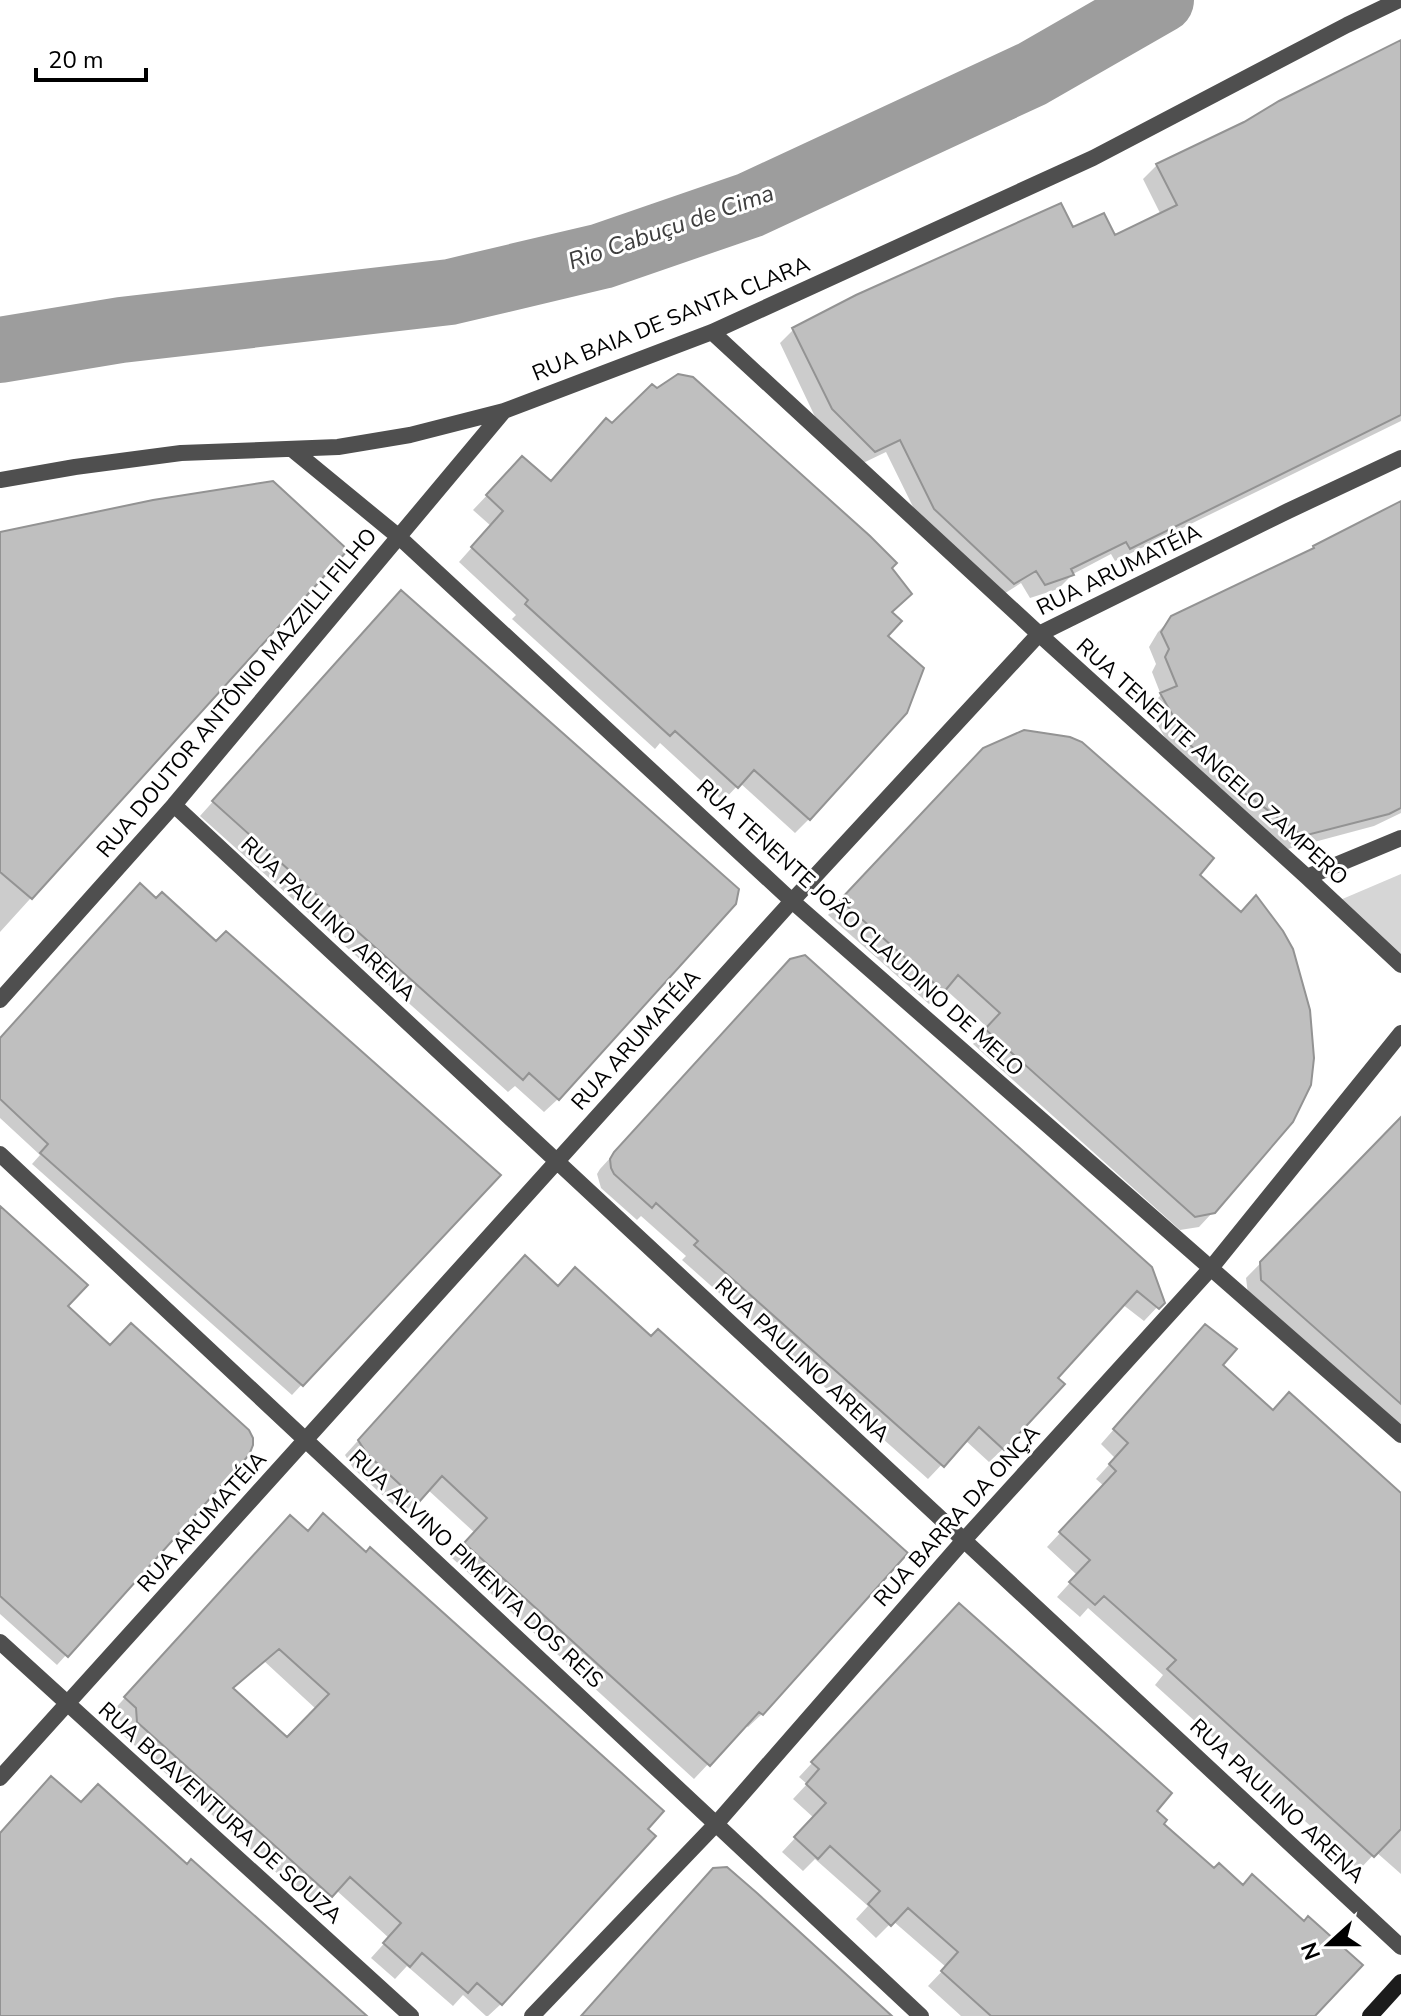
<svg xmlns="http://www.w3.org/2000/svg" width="1401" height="2016" font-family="'Nunito Sans',sans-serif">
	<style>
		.grass { fill: #d6d6d6 }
		.shadow { fill: #0003; fill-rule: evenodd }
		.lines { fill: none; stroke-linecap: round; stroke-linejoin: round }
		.river { stroke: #9d9d9d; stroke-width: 66 }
		.building { fill: #bfbfbf; stroke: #939393; stroke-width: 2; fill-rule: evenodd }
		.street { stroke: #4f4f4f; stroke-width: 16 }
		.secondary { stroke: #1c1c1c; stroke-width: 16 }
		.labels { text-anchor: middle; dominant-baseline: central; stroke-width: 6; stroke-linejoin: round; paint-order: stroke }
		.street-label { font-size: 22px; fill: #000; stroke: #fff }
		.water-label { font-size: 24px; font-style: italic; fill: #3e3e3e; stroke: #fff }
	</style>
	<rect width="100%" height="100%" fill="#fff"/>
	<!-- grass -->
	<path class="grass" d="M 1401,874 L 1401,960 L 1333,903 Z"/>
	<!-- shadow -->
	<path class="shadow" d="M 1401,42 L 1401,421 L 1115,561 L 1111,554 L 1073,574 L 1058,589 L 1030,598 L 1021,583 L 999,597 L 921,523 L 886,452 L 861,464 L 818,423 L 780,343 L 793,330 L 1072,230 L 1114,238 L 1161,215 L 1143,179 L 1157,165 L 1245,123 Z
		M 509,472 L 889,568 L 890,613 L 885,636 L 809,819 L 795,833 L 740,783 L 723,801 L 660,743 L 655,749 L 512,619 L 516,615 L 459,562 L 491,526 L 473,510 Z
		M 1401,503 L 1401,813 L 1374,826 L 1288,849 L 1220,799 L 1176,757 L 1148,708 L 1161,695 L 1152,672 L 1156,664 L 1149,647 L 1158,632 L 1172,618 L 1310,552 Z
		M 0,534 L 346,551 L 0,932 Z
		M 387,607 L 558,1099 L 544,1112 L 515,1086 L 508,1092 L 200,816 Z
		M 969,764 L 1197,875 L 1213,1212 L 1199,1227 L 1180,1230 L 973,1044 L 988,1028 L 944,988 L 929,1004 L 828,915 Z
		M 215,944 L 498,1175 L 292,1395 L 32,1164 L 40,1155 L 0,1118 L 0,1040 Z
		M 777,976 L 1162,1302 L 1144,1321 L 1122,1304 L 1055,1378 L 1003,1449 L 989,1462 L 965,1440 L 928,1479 L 682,1260 L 686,1256 L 641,1216 L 637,1220 L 601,1188 L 597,1174 L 600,1169 Z
		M 1401,1120 L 1401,1431 L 1248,1294 L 1246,1278 Z
		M 0,1209 L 65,1307 L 110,1348 L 248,1454 L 57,1665 L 0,1614 Z
		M 511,1272 L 762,1714 L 748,1727 L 745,1725 L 694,1779 L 452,1558 L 475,1533 L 427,1489 L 403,1514 L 353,1468 L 345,1455 Z
		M 1191,1341 L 1221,1365 L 1273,1412 L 1401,1496 L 1401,1874 L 1376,1852 L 1359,1870 L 1155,1685 L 1163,1675 L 1088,1608 L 1080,1617 L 1057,1597 L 1077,1575 L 1047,1547 L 1104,1486 L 1096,1479 L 1115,1458 L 1101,1444 Z
		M 276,1531 L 645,1829 L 501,2004 L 488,2016 L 486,2016 L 463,1995 L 453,2006 L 407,1966 L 395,1979 L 371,1958 L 389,1938 L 336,1890 L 317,1909 L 124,1736 L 123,1723 L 112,1712 ZM 264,1661 L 316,1709 L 287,1739 L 231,1689 Z
		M 945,1620 L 1154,1811 L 1162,1824 L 1312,2016 L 961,2016 L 928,1986 L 946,1967 L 893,1921 L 876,1938 L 856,1919 L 868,1906 L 815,1859 L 803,1871 L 782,1852 L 814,1818 L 793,1799 L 807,1784 L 799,1777 Z"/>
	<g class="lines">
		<!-- river -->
		<path class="river" d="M 0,350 L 121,330 L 450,292 L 602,256 L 750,205 L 1032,74 L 1161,0"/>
	</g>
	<!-- building -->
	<path class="building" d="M 1401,40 L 1401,415 L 1130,549 L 1126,542 L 1071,569 L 1074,575 L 1045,585 L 1036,571 L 1014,584 L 934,509 L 900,440 L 875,452 L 832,409 L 792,328 L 856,295 L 1061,203 L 1073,227 L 1104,213 L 1115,235 L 1177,205 L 1156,164 L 1244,122 L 1279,101 Z
		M 678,374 L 693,377 L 870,536 L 897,563 L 892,568 L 912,594 L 892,612 L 902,621 L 888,636 L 924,668 L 907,713 L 810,820 L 754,770 L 738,788 L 675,731 L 670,736 L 525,604 L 528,600 L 471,547 L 503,511 L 486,495 L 522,456 L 551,481 L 606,418 L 612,423 L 652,384 L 657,388 Z
		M 273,481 L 348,550 L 32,899 L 0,872 L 0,532 L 153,500 Z
		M 1401,501 L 1401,808 L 1389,814 L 1303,836 L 1235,786 L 1189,744 L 1160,693 L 1177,686 L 1165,657 L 1169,649 L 1161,632 L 1171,616 L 1314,548 L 1313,546 Z
		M 401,590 L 739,889 L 736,904 L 559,1100 L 529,1073 L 523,1080 L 212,801 Z
		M 1024,730 L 1070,737 L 1082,742 L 1214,858 L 1200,875 L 1241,912 L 1256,895 L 1283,931 L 1293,949 L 1310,1010 L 1314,1058 L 1311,1085 L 1293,1122 L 1215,1213 L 1195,1217 L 985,1029 L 1000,1013 L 958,975 L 944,992 L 840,900 L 983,748 Z
		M 140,883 L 156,898 L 162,892 L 216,941 L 226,931 L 501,1175 L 303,1386 L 40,1153 L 48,1144 L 0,1099 L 0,1038 Z
		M 805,955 L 1152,1267 L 1165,1303 L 1159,1309 L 1137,1291 L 1058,1378 L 1065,1384 L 1004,1450 L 979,1427 L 944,1467 L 694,1245 L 698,1241 L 656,1203 L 652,1208 L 614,1174 L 611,1168 L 610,1159 L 614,1152 L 790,959 Z
		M 1401,1117 L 1401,1404 L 1261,1280 L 1260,1262 Z
		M 0,1206 L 88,1285 L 68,1306 L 110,1345 L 131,1323 L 249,1430 L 253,1438 L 253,1445 L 249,1455 L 68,1657 L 0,1596 Z
		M 525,1255 L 558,1286 L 575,1267 L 651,1336 L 658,1329 L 908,1553 L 763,1715 L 759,1712 L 710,1766 L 464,1543 L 487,1518 L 442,1476 L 419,1502 L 367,1454 L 358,1440 Z
		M 1205,1324 L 1237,1349 L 1223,1365 L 1273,1410 L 1289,1392 L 1401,1493 L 1401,1829 L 1374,1857 L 1167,1669 L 1176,1660 L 1104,1596 L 1095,1605 L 1069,1582 L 1090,1560 L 1059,1532 L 1116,1471 L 1109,1464 L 1128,1443 L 1113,1429 Z
		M 323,1513 L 366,1552 L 370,1547 L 664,1811 L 648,1829 L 656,1836 L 502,2005 L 477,1983 L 468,1993 L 422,1953 L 410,1967 L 383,1943 L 401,1923 L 350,1877 L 332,1897 L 137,1722 L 136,1708 L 124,1697 L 290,1515 L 308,1531 ZM 279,1649 L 329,1694 L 287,1737 L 233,1688 Z
		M 959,1603 L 1172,1793 L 1157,1811 L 1167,1820 L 1164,1824 L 1214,1868 L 1219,1863 L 1243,1885 L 1252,1874 L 1304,1921 L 1308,1916 L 1363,1965 L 1315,2016 L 991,2016 L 941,1971 L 958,1952 L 908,1908 L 891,1926 L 868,1904 L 880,1891 L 830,1846 L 818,1859 L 794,1837 L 826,1803 L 806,1784 L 819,1769 L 811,1762 Z
		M 51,1776 L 81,1802 L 98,1784 L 187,1864 L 191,1859 L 367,2016 L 0,2016 L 0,1833 Z
		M 727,1867 L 757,1893 L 892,2016 L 581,2016 L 713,1868 Z"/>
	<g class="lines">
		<!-- street -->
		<path class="street" d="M 712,332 L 1039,634 L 1307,877 L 1401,965
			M 293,450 L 399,537 L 792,901 L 1401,1435
			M 0,480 L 75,467 L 181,453 L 338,447 L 410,435 L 504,411 L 712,332 L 1093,158 L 1347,25 L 1399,0
			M 174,805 L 1401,1947
			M 1307,877 L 1401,838
			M 0,1000 L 174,805 L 504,411
			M 0,1154 L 921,2016
			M 0,1642 L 411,2016
			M 0,1778 L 792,901 L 1039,634 L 1288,511 L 1401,458
			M 532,2016 L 716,1824 L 964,1540 L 1211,1268 L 1401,1033"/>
		<!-- secondary -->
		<path class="secondary" d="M 1370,2016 L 1401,1982"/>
	</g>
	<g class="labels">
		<!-- street labels -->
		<g class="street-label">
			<text transform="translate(671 319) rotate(-22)">RUA BAIA DE SANTA CLARA</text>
			<text transform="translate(1119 570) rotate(-26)">RUA ARUMATÉIA</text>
			<text transform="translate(237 693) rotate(-50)">RUA DOUTOR ANTÔNIO MAZZILLI FILHO</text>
			<text transform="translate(1212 762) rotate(42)">RUA TENENTE ANGELO ZAMPERO</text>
			<text transform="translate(328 919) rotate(43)">RUA PAULINO ARENA</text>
			<text transform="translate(860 928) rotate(42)">RUA TENENTE JOÃO CLAUDINO DE MELO</text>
			<text transform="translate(636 1040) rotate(-48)">RUA ARUMATÉIA</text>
			<text transform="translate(802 1360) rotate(43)">RUA PAULINO ARENA</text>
			<text transform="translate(957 1516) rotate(-48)">RUA BARRA DA ONÇA</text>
			<text transform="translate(202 1522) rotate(-48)">RUA ARUMATÉIA</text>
			<text transform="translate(476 1569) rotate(43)">RUA ALVINO PIMENTA DOS REIS</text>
			<text transform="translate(1277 1801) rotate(43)">RUA PAULINO ARENA</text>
			<text transform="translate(220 1813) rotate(42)">RUA BOAVENTURA DE SOUZA</text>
		</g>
		<!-- water labels -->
		<g class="water-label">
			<text transform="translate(671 227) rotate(-19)">Rio Cabuçu de Cima</text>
		</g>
	</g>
	<!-- north arrow -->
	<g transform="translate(1329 1944) rotate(249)" stroke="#ffffff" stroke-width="6" paint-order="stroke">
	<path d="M0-6L14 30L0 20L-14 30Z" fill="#000000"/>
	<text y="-12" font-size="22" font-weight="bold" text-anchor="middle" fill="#000000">N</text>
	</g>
	<!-- scale -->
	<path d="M36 68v12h110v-12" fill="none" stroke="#000000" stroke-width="4"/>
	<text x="48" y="68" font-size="24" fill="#000000" stroke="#ffffff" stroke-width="6" paint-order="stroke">20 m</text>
</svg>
